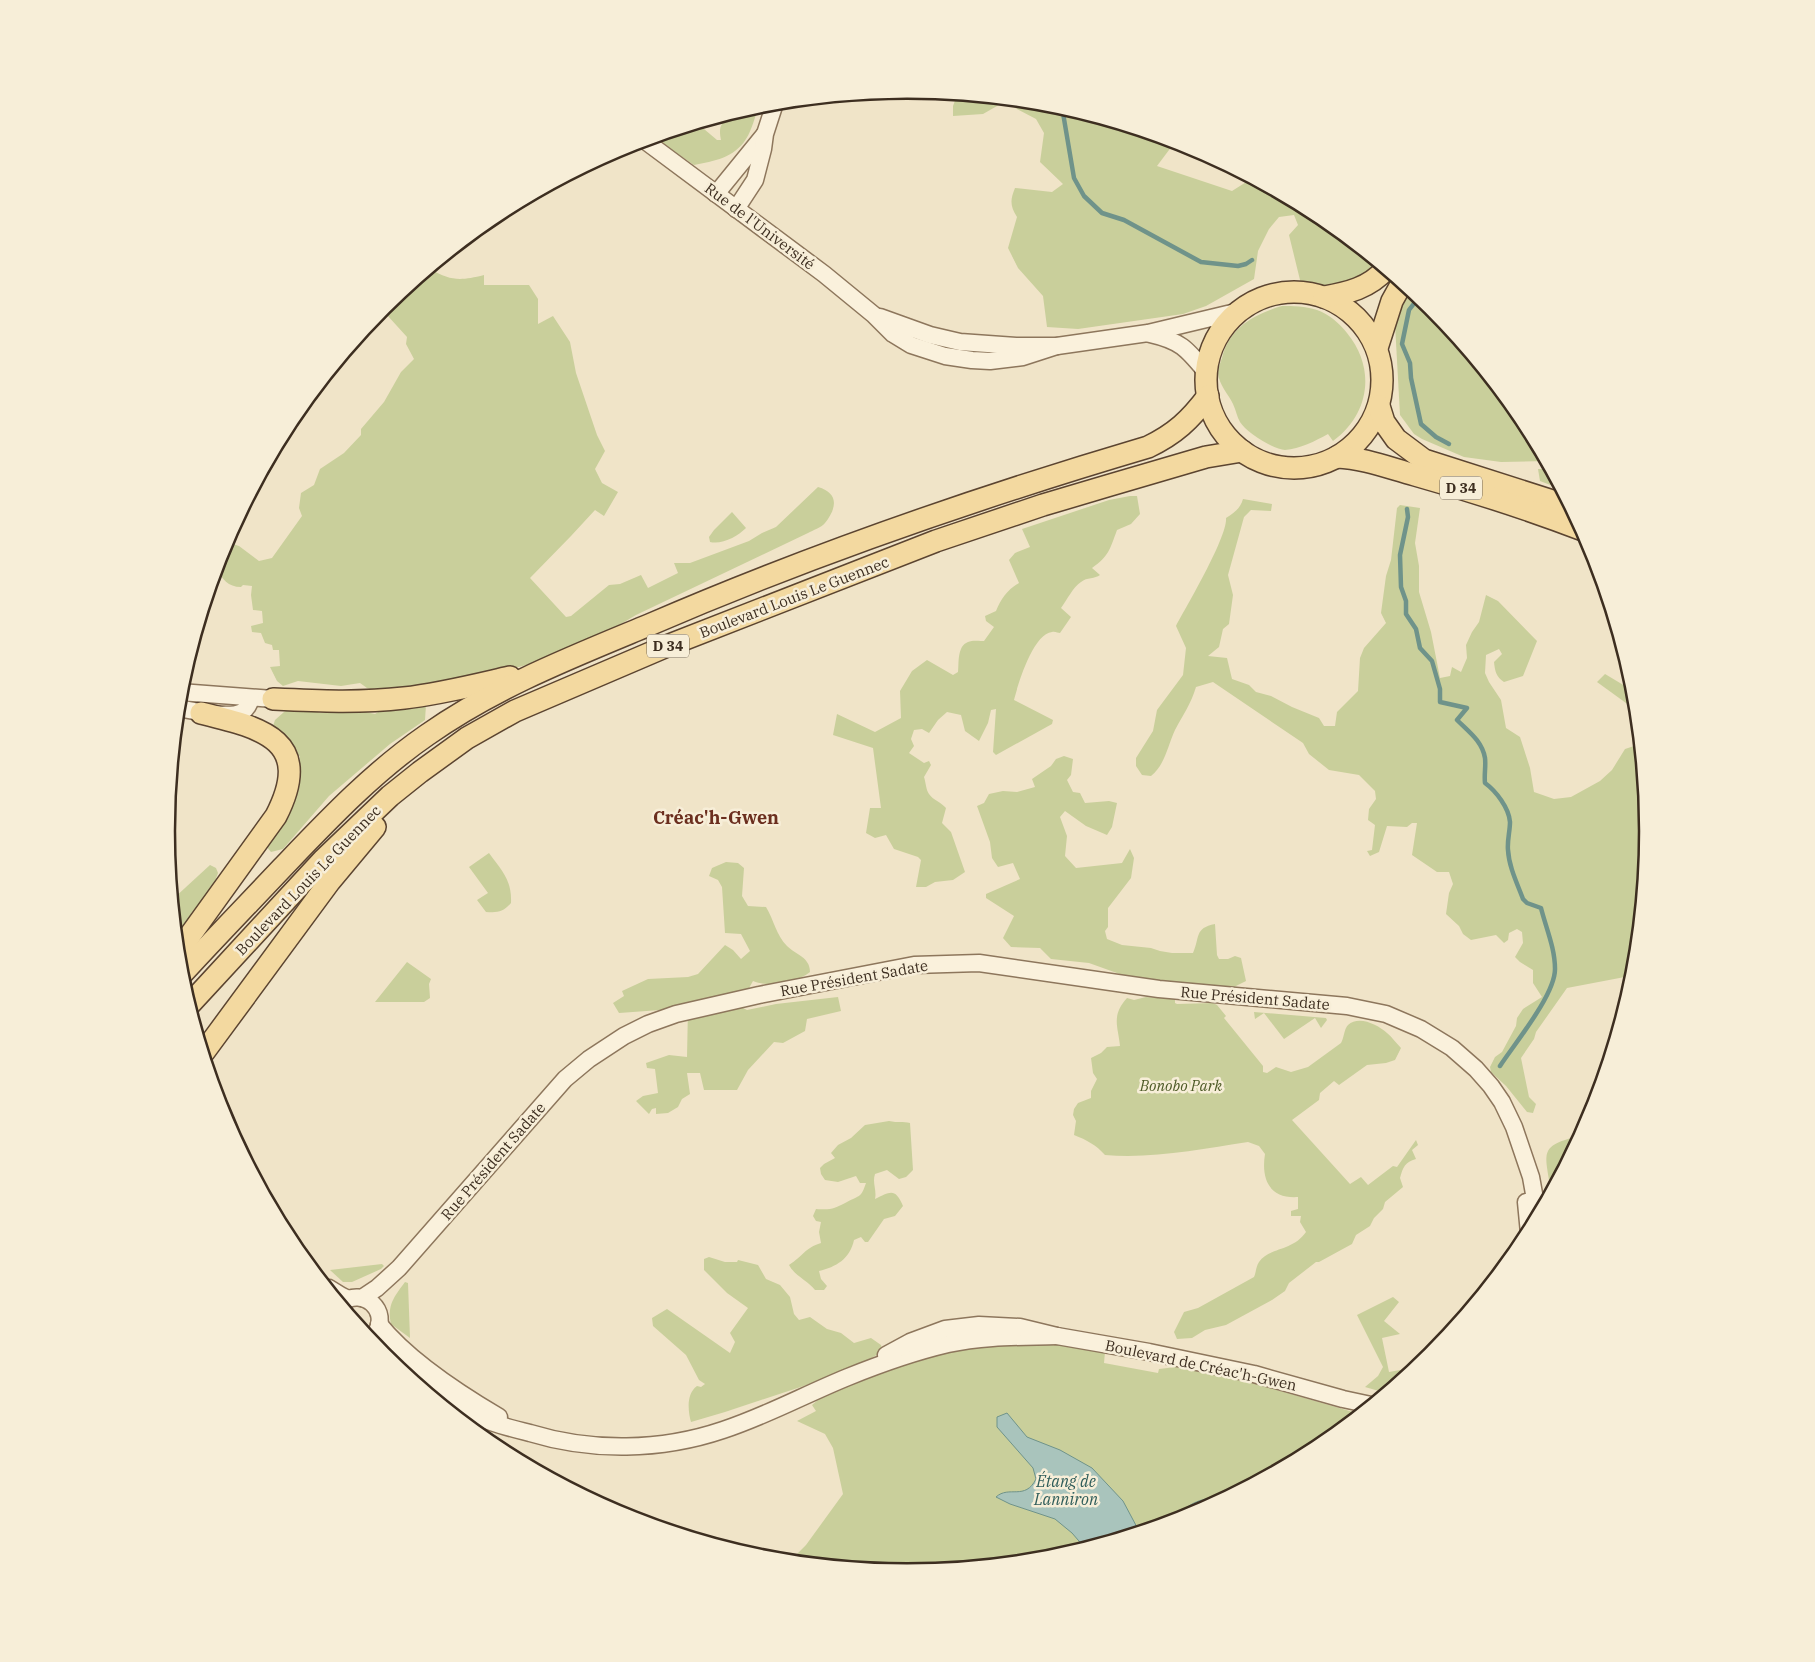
<svg xmlns="http://www.w3.org/2000/svg" width="1815" height="1662" viewBox="0 0 1815 1662" font-family="'IBM Plex Serif',serif">
  <rect width="100%" height="100%" fill="#f0e4c8"/>
  <g fill="#c9cf9b">
    <path d="M 957,95 L 1052,104 L 1175,142 L 1157,166 L 1232,191 L 1251,179 L 1319,215 L 1377,262 L 1365,275 L 1335,287 L 1318,289 L 1301,284 L 1289,235 L 1298,225 L 1294,215 L 1279,217 L 1269,229 L 1258,251 L 1254,279 L 1206,306 L 1183,314 L 1078,329 L 1047,327 L 1043,296 L 1018,268 L 1008,248 L 1017,217 C 1010,206 1010,200 1015,188 L 1052,192 L 1063,184 L 1040,162 L 1044,133 L 1036,119 L 1004,102 L 983,114 L 953,116 L 953,106 Z"/>
    <path d="M 759,106 C 755,116 752,130 746,139 C 734,158 714,161 694,165 L 653,137 L 696,125 L 704,129 L 717,140 L 721,140 C 720,135 719,128 722,124 C 728,112 748,109 759,106 Z"/>
    <path d="M 430,269 C 451,281 460,281 484,275 L 484,285 L 529,285 L 538,299 L 538,324 L 553,316 L 570,342 L 576,373 L 597,435 L 605,451 L 595,469 L 602,483 L 618,492 L 604,516 L 595,510 L 571,536 L 530,578 L 566,617 L 571,616 L 609,585 L 620,584 L 641,575 L 648,588 L 678,573 L 674,563 L 690,563 L 749,541 L 762,533 L 776,527 L 818,487 C 839,493 837,508 825,523 C 821,528 813,530 808,533 L 636,615 L 609,631 L 530,664 L 449,685 L 426,705 L 425,720 L 390,744 L 329,796 L 283,849 L 271,852 L 265,845 L 300,757 L 290,742 L 276,733 L 273,726 L 275,720 L 284,712 L 292,708 L 309,709 L 320,713 L 361,711 L 375,714 L 380,711 L 401,706 L 381,692 L 367,688 L 360,683 L 341,686 L 298,681 L 283,686 L 277,681 L 270,667 L 280,666 L 279,650 L 273,650 L 272,645 L 265,643 L 261,633 L 252,632 L 251,626 L 263,623 L 262,611 L 253,610 L 251,595 L 252,586 L 243,585 L 241,587 C 228,587 222,579 217,569 L 223,547 L 231,532 L 230,543 L 239,546 L 259,561 L 272,558 L 302,516 L 299,508 L 301,493 L 314,485 L 320,469 L 344,453 L 361,435 L 361,429 L 384,402 L 401,372 L 414,359 L 406,344 L 407,337 L 387,315 L 394,308 L 392,300 Z"/>
    <polygon points="1411,290 1432,307 1524,420 1546,461 1501,462 1464,457 1422,439 1414,434 1400,415 1395,324 1401,306"/>
    <path d="M 1282,306 C 1293,306 1305,306 1317,310 C 1329,314 1339,323 1347,333 C 1376,368 1370,414 1333,441 L 1328,434 C 1315,441 1300,449 1285,450 C 1274,450 1246,432 1240,422 C 1237,417 1236,410 1233,404 C 1229,395 1219,385 1218,373 C 1218,369 1220,363 1222,358 C 1229,328 1254,314 1282,306 Z"/>
    <polygon points="1538,469 1550,469 1561,489 1540,481"/>
    <path d="M 1130,496 L 1137,496 L 1140,514 L 1131,524 L 1117,530 C 1110,549 1109,556 1092,568 L 1100,575 C 1095,579 1087,577 1081,582 C 1073,587 1067,600 1061,608 L 1071,617 L 1060,633 C 1058,633 1055,631 1052,632 C 1033,634 1018,684 1014,700 L 1053,720 L 1052,724 L 996,755 L 993,752 L 996,709 L 991,710 L 988,723 L 979,741 L 965,731 L 961,715 L 947,712 L 938,720 L 929,733 L 922,729 L 914,730 L 911,739 L 914,746 L 909,753 L 924,763 L 929,761 L 931,765 L 924,777 C 926,783 926,790 929,794 C 933,800 941,802 946,808 L 942,823 L 951,832 L 965,872 L 953,880 L 935,882 L 926,887 L 916,887 L 921,860 L 918,857 L 894,849 L 886,835 L 875,838 L 866,833 L 870,808 L 881,808 L 873,748 L 833,735 L 837,714 L 875,732 L 901,718 L 900,691 L 912,671 L 927,660 L 953,675 L 958,672 C 959,663 957,646 968,642 C 972,640 980,641 984,641 L 994,627 L 986,621 L 985,616 L 996,611 C 1001,599 1007,590 1019,583 L 1009,560 L 1015,553 L 1030,547 L 1022,529 L 1109,500 Z"/>
    <path d="M 1243,499 L 1272,504 L 1271,511 L 1251,510 L 1244,517 L 1228,575 L 1233,595 L 1229,624 L 1223,629 L 1219,647 L 1208,656 L 1227,658 L 1232,679 L 1249,685 L 1256,692 L 1271,696 L 1292,707 L 1319,718 L 1324,726 L 1335,726 L 1337,712 L 1358,691 L 1360,658 L 1364,648 L 1386,623 L 1381,613 L 1386,576 L 1391,560 L 1397,508 L 1400,505 L 1420,508 L 1415,543 L 1419,566 L 1419,592 L 1431,632 L 1440,678 L 1450,676 L 1452,667 L 1461,672 L 1467,658 L 1466,645 L 1472,632 L 1479,622 L 1486,595 L 1498,601 L 1537,641 L 1523,676 L 1504,682 C 1496,677 1495,671 1494,662 L 1502,654 L 1499,649 L 1486,655 L 1485,673 L 1489,682 L 1501,700 L 1506,728 L 1520,737 L 1530,768 L 1534,792 L 1554,799 L 1571,797 L 1600,781 L 1612,770 L 1625,749 L 1634,746 L 1640,742 L 1648,831 L 1636,958 L 1630,970 L 1630,976 L 1567,988 L 1536,1032 L 1534,1039 L 1521,1058 L 1529,1097 L 1536,1104 L 1533,1113 L 1527,1112 L 1506,1086 L 1491,1072 L 1490,1067 L 1495,1057 L 1502,1052 L 1516,1026 L 1517,1018 L 1523,1009 L 1542,997 L 1533,983 L 1533,970 L 1520,962 L 1515,957 L 1523,943 L 1522,932 L 1517,929 L 1509,933 L 1508,940 L 1504,943 L 1496,935 L 1471,940 L 1463,934 L 1459,926 L 1446,914 L 1449,893 L 1453,884 L 1449,872 L 1437,872 L 1412,855 L 1417,823 L 1412,823 L 1407,827 L 1387,826 L 1379,852 L 1370,856 L 1367,851 L 1372,850 L 1375,825 L 1368,820 L 1369,809 L 1376,799 L 1375,791 L 1359,775 L 1329,770 L 1309,754 L 1303,743 L 1213,682 L 1196,687 C 1191,704 1183,715 1175,730 C 1168,745 1165,765 1151,776 L 1142,775 L 1136,766 L 1136,758 L 1153,731 L 1157,710 L 1183,675 L 1186,648 L 1176,626 C 1187,606 1228,536 1226,518 C 1235,512 1240,509 1243,499 Z"/>
    <path d="M 732,512 L 746,528 C 738,536 722,545 710,542 L 709,537 L 714,530 Z"/>
    <polygon points="1605,674 1635,692 1637,711 1597,682"/>
    <path d="M 1064,756 L 1073,759 L 1071,775 L 1067,780 L 1073,792 L 1080,793 L 1085,803 L 1109,801 L 1117,803 L 1112,827 L 1107,835 L 1086,826 L 1065,811 L 1060,817 L 1067,836 L 1065,856 L 1076,868 L 1122,863 L 1130,849 L 1134,858 L 1131,878 L 1108,908 L 1108,927 L 1105,931 L 1107,939 L 1122,945 L 1151,948 L 1160,951 L 1172,953 L 1193,953 C 1200,938 1194,928 1215,924 L 1217,955 L 1219,959 L 1228,959 L 1235,956 L 1241,958 L 1246,981 L 1234,987 L 1224,987 L 1128,977 L 1089,963 L 1051,959 L 1040,948 L 1011,947 L 1003,938 L 1014,916 L 986,898 L 986,894 L 1020,879 L 1013,863 L 998,867 L 992,858 L 990,842 L 977,806 L 984,803 L 989,794 L 1003,791 L 1017,792 L 1035,787 L 1032,779 L 1051,766 L 1056,759 Z"/>
    <path d="M 489,853 C 502,871 512,880 511,903 C 503,912 498,913 486,912 L 477,900 L 488,893 L 469,867 Z"/>
    <path d="M 726,862 L 738,863 L 744,868 L 742,896 L 748,906 L 766,907 C 774,920 776,935 787,946 C 796,955 810,957 810,972 C 796,983 770,988 753,981 L 739,1006 L 747,1010 L 776,1004 L 838,997 L 841,1011 L 807,1019 L 805,1031 L 783,1043 L 774,1042 L 748,1070 L 737,1090 L 704,1090 L 700,1073 L 687,1073 L 690,1094 L 682,1099 L 678,1107 L 668,1113 L 656,1114 L 656,1108 L 652,1109 L 649,1114 L 636,1101 L 643,1096 L 658,1093 L 655,1069 L 647,1068 L 646,1063 L 669,1055 L 687,1057 L 688,1008 L 619,1013 L 613,1003 L 624,996 L 622,991 L 648,979 L 688,977 L 698,974 L 725,945 L 733,950 L 741,959 L 750,951 L 741,934 L 725,933 L 722,887 L 718,880 L 709,876 L 712,868 Z"/>
    <polygon points="210,865 216,868 218,873 215,881 177,938 173,899"/>
    <polygon points="407,962 431,979 429,984 430,998 424,1002 375,1002"/>
    <path d="M 1146,997 L 1175,999 L 1175,1003 L 1177,1004 L 1213,1003 L 1217,1005 L 1226,1016 L 1224,1018 L 1263,1066 L 1263,1072 L 1267,1073 L 1276,1067 L 1291,1072 L 1308,1067 L 1341,1043 C 1344,1038 1344,1029 1348,1025 C 1359,1015 1378,1025 1387,1033 C 1392,1037 1396,1043 1401,1048 L 1395,1060 L 1386,1063 L 1367,1065 L 1339,1085 L 1334,1081 L 1320,1093 L 1319,1100 L 1292,1120 L 1350,1184 L 1361,1177 L 1368,1185 L 1393,1166 L 1397,1167 L 1416,1140 L 1418,1145 L 1412,1150 L 1416,1159 C 1405,1162 1403,1167 1400,1178 L 1403,1187 L 1385,1202 L 1383,1209 L 1374,1218 L 1370,1226 L 1356,1235 L 1352,1244 L 1319,1262 L 1316,1262 L 1289,1283 L 1285,1291 L 1272,1300 L 1226,1325 L 1205,1330 L 1192,1338 L 1177,1339 L 1174,1332 L 1184,1312 L 1198,1308 L 1254,1277 C 1256,1273 1256,1266 1259,1262 C 1269,1247 1292,1252 1306,1232 L 1300,1222 L 1301,1216 L 1291,1216 L 1291,1211 L 1298,1209 L 1298,1197 C 1269,1199 1261,1179 1265,1154 L 1259,1146 L 1248,1142 C 1201,1149 1153,1159 1105,1155 C 1096,1145 1087,1140 1074,1135 L 1076,1121 L 1073,1115 L 1074,1109 L 1078,1103 L 1091,1098 L 1091,1091 L 1097,1079 L 1093,1073 L 1091,1058 L 1101,1053 L 1107,1047 L 1120,1046 C 1118,1026 1111,1016 1127,998 L 1134,1000 Z"/>
    <polygon points="1254,1012 1326,1018 1327,1020 1321,1028 1315,1018 1284,1039 1264,1013 1255,1019"/>
    <path d="M 889,1121 C 898,1123 903,1121 910,1123 L 913,1170 L 906,1177 L 899,1179 L 887,1170 L 875,1174 C 872,1183 877,1190 875,1199 C 890,1192 895,1187 903,1206 L 895,1216 L 884,1219 L 868,1242 L 865,1242 L 861,1237 L 854,1240 C 850,1259 836,1267 819,1271 L 821,1279 L 827,1286 L 824,1290 L 815,1290 C 808,1281 794,1275 789,1265 C 803,1256 805,1248 821,1243 L 819,1232 L 821,1222 L 816,1221 L 813,1216 L 816,1209 C 832,1210 833,1209 847,1202 C 860,1195 861,1198 866,1183 L 860,1183 L 856,1176 L 838,1182 L 825,1180 L 821,1174 L 820,1168 L 824,1164 L 835,1158 L 831,1153 L 838,1145 L 851,1138 L 865,1125 Z"/>
    <path d="M 1581,1135 L 1551,1191 C 1545,1150 1538,1147 1581,1135 Z"/>
    <path d="M 709,1257 L 725,1262 L 737,1262 L 738,1260 L 758,1265 L 766,1279 L 780,1285 L 790,1297 L 794,1314 L 799,1320 L 810,1317 L 827,1329 L 841,1333 L 854,1343 L 871,1338 L 881,1345 L 882,1352 L 846,1372 L 725,1412 L 691,1422 C 688,1411 686,1394 697,1386 L 701,1387 L 705,1384 L 699,1380 L 686,1355 L 653,1326 L 652,1318 L 667,1309 L 730,1353 L 735,1342 L 730,1333 L 748,1308 L 727,1293 L 704,1270 L 704,1259 Z"/>
    <polygon points="382,1264 384,1266 381,1269 352,1282 343,1282 330,1270"/>
    <path d="M 405,1282 L 408,1283 L 410,1338 L 391,1324 C 387,1305 394,1297 405,1282 Z"/>
    <polygon points="1393,1297 1399,1302 1384,1321 1400,1334 1382,1338 1389,1372 1417,1367 1386,1393 1365,1387 1378,1376 1383,1367 1357,1315"/>
    <polygon points="1042,1342 1105,1352 1104,1363 1158,1373 1159,1369 1176,1367 1249,1382 1360,1414 1319,1447 1191,1516 1052,1558 907,1572 756,1556 797,1554 806,1545 843,1494 833,1448 825,1434 797,1421 816,1411 812,1405 819,1399 891,1368 952,1348"/>
  </g>
  <g fill="#a9c4bc" stroke="#6f938a">
    <path d="M 1007,1413 L 1027,1437 L 1060,1450 L 1092,1468 L 1123,1501 L 1139,1531 L 1085,1548 L 1072,1533 L 1055,1519 L 1010,1504 L 996,1497 C 1009,1485 1025,1501 1036,1479 L 1033,1468 L 997,1427 L 997,1417 Z"/>
    <path d="M 1225,1497 L 1191,1516 L 1174,1521 C 1189,1501 1202,1498 1225,1497 Z"/>
  </g>
  <g fill="none" stroke-linecap="round" stroke-linejoin="round">
    <g stroke="#6f938a" stroke-width="4.5">
      <polyline points="1062,107 1074,178 1084,196 1102,213 1124,220 1201,262 1238,266 1246,264 1252,260"/>
      <polyline points="1419,297 1409,310 1402,344 1410,363 1411,378 1421,424 1436,437 1449,444"/>
      <path d="M 1407,509 L 1408,517 L 1400,555 L 1401,587 L 1406,601 L 1406,614 L 1416,629 L 1420,648 L 1432,661 L 1440,689 L 1440,702 L 1467,708 L 1457,720 C 1469,732 1482,741 1485,758 C 1486,766 1484,775 1485,783 C 1496,791 1509,808 1510,822 C 1510,831 1507,841 1508,850 C 1509,867 1517,883 1523,899 L 1527,903 L 1541,908 C 1546,928 1555,948 1555,969 C 1555,995 1515,1043 1500,1066"/>
    </g>
    <defs>
      <g id="tertiary">
        <polyline points="644,140 824,274 874,315 893,334 911,345 945,356 972,360 990,361 1023,357 1057,346"/>
        <polyline points="716,194 764,135"/>
        <polyline points="736,209 755,180 763,149 765,134 775,103"/>
        <polyline points="880,317 930,335 960,342 1016,346 1057,346 1148,333 1240,311"/>
        <path d="M 1150,334 C 1181,341 1187,349 1206,372"/>
        <polyline points="180,692 273,699"/>
        <path d="M 179,708 C 193,711 229,719 242,712 C 247,709 249,704 251,699"/>
        <polyline points="1526,1202 1529,1233"/>
        <polyline points="329,1288 342,1296 348,1299"/>
        <polyline points="362,1298 377,1288 399,1268 565,1079 589,1059 624,1036 648,1024 676,1014 759,995 914,965 979,963 1159,989 1347,1006 1386,1014 1421,1029 1452,1048 1476,1069 1491,1086 1502,1102 1514,1127 1531,1177 1538,1216"/>
        <path d="M 341,1303 C 363,1286 391,1311 375,1334"/>
        <path d="M 379,1324 C 407,1359 460,1394 499,1417"/>
        <path d="M 375,1344 C 409,1365 436,1396 472,1414 C 490,1423 510,1428 530,1433 C 592,1452 661,1451 723,1430 C 766,1416 806,1394 848,1377 C 880,1364 914,1352 948,1344 C 984,1336 1020,1337 1057,1336"/>
        <polyline points="886,1355 910,1342 945,1329 979,1325 1020,1327 1057,1336 1149,1352 1254,1374 1343,1399 1371,1405"/>
      </g>
      <g id="primary">
        <circle cx="1294" cy="380" r="88"/>
        <path d="M 1324,297 C 1348,293 1369,288 1386,269"/>
        <polyline points="1377,348 1392,301 1402,283"/>
        <polyline points="1379,406 1384,422 1396,439 1424,460 1571,507"/>
        <path d="M 1337,457 C 1364,458 1389,468 1415,475 C 1472,491 1528,509 1583,530"/>
        <path d="M 273,699 C 317,701 360,703 404,698 C 440,694 475,685 510,677"/>
        <path d="M 178,952 L 276,816 C 315,740 262,728 201,713"/>
        <path d="M 181,975 C 214,939 248,904 282,868 C 327,821 372,773 427,735 C 495,687 572,657 649,625 C 811,555 979,497 1148,447 C 1175,434 1190,420 1208,396"/>
        <polyline points="190,1004 323,860 390,796 420,772 467,738 515,711 667,646 936,541 1043,505 1107,486 1206,457 1242,451"/>
        <polyline points="204,1052 330,881 375,827"/>
      </g>
    </defs>
    <use href="#tertiary" stroke="#8d765c" stroke-width="19"/>
    <use href="#primary" stroke="#5b4430" stroke-width="24"/>
    <use href="#tertiary" stroke="#faf1dc" stroke-width="16"/>
    <use href="#primary" stroke="#f3d9a0" stroke-width="21"/>
  </g>
  <g text-anchor="middle" dominant-baseline="central" stroke-width="5" stroke-linejoin="round" paint-order="stroke">
    <g fill="#f7eed8" stroke="#756857" stroke-width="1">
      <rect x="1440" y="476.5" width="42" height="23" rx="4"/>
      <rect x="647" y="634.5" width="42" height="23" rx="4"/>
    </g>
    <g font-size="14" font-weight="bold" fill="#3d2e20">
      <text x="1461" y="488">D 34</text>
      <text x="668" y="646">D 34</text>
    </g>
    <g font-size="15" fill="#3d2e20" stroke="#f7eed8">
      <text transform="translate(760 226) rotate(37)">Rue de l'Université</text>
      <text transform="translate(794 597) rotate(-21)">Boulevard Louis Le Guennec</text>
      <text transform="translate(308 880) rotate(-46)">Boulevard Louis Le Guennec</text>
      <text transform="translate(854 978) rotate(-10)">Rue Président Sadate</text>
      <text transform="translate(1255 998) rotate(5)">Rue Président Sadate</text>
      <text transform="translate(493 1161) rotate(-49)">Rue Président Sadate</text>
      <text transform="translate(1201 1365) rotate(12)">Boulevard de Créac'h-Gwen</text>
    </g>
    <g font-size="15" font-style="italic" fill="#4d5a26" stroke="#f7eed8">
      <text x="1181" y="1085">Bonobo Park</text>
    </g>
    <g font-size="16" font-style="italic" fill="#2f5d5a" stroke="#f7eed8">
      <text x="1066" y="1481">Étang de<tspan x="1066" dy="18">Lanniron</tspan></text>
    </g>
    <g font-size="18" font-weight="bold" fill="#6b2e1e" stroke="#f7eed8">
      <text x="716" y="817">Créac'h-Gwen</text>
    </g>
  </g>
  <path d="M0 0H1815V1662H0ZM175 831a732 732 0 1 1 1464 0a732 732 0 1 1-1464 0Z" fill="#f7eed8" fill-rule="evenodd"/>
  <path fill="none" stroke="#3d2e20" stroke-width="2.5" d="M175 831a732 732 0 1 1 1464 0a732 732 0 1 1-1464 0Z"/>
</svg>
